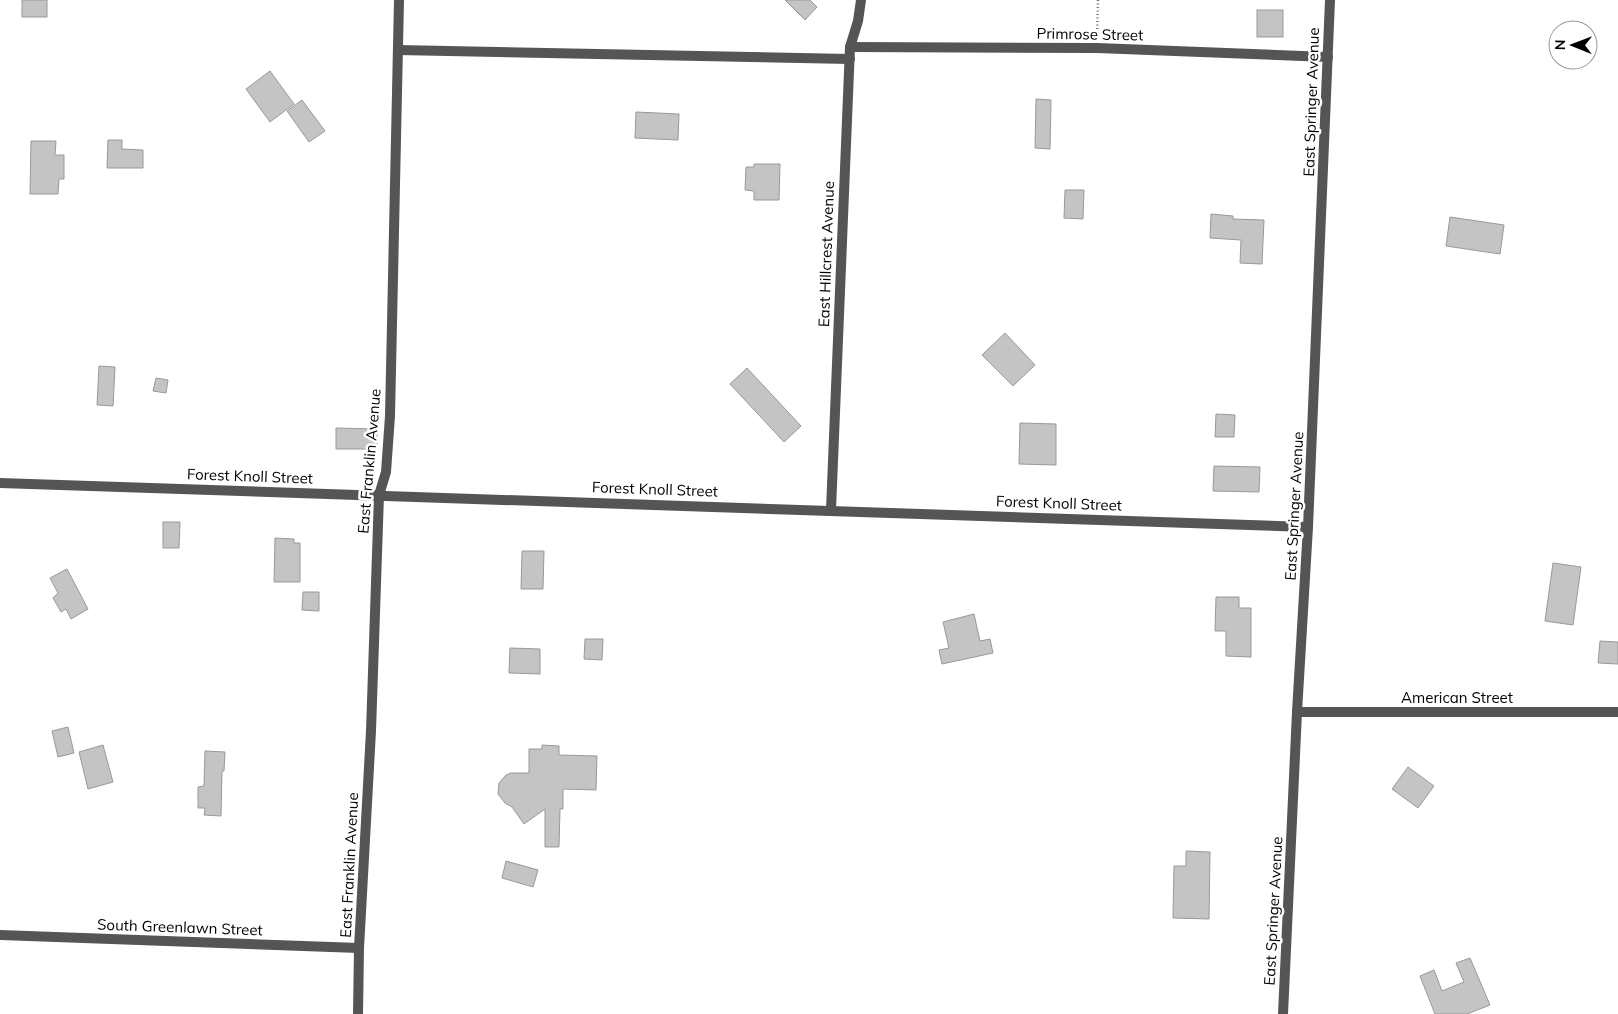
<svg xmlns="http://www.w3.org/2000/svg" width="1618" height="1014" viewBox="0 0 1618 1014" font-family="Mulish,sans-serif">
  <rect width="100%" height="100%" fill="#fff"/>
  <g fill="#c4c4c4" stroke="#999">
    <rect x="22" y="0" width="25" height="17"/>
    <polygon points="785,0 810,0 817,7 805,20"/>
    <rect x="1257" y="10" width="26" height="27"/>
    <polygon points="270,71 294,104 270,122 246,89"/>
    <polygon points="1036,99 1051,100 1050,149 1035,148"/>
    <polygon points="302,100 325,131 309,142 287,111"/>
    <polygon points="636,112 679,114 678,140 635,138"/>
    <polygon points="108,140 122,140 122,149 143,150 143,168 107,168"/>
    <polygon points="31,141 56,141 55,155 64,155 64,179 59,179 58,194 30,194"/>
    <polygon points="754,164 780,164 779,200 754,200 754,191 745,190 746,167 754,167"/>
    <polygon points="1065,190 1084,190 1083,219 1064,218"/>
    <polygon points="1211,214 1233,216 1233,219 1264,220 1262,264 1240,263 1241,240 1210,238"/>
    <polygon points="1450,217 1504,225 1500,254 1446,246"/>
    <polygon points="1005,333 1035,365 1013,386 982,355"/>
    <polygon points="99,366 115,367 113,406 97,405"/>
    <polygon points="747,368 801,426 784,442 730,384"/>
    <polygon points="156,378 168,380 166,393 153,391"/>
    <polygon points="1216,414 1235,415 1234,437 1215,437"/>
    <polygon points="1020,423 1056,424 1056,465 1019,464"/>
    <polygon points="336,428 377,429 377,449 336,449"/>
    <polygon points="1214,466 1260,467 1259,492 1213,491"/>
    <polygon points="163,522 180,522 179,548 163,548"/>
    <polygon points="275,538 294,539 294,543 300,543 300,582 274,582"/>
    <polygon points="522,551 544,551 543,589 521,589"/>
    <polygon points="1553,563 1581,567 1573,625 1545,621"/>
    <polygon points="67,569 88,609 71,619 66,609 61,612 53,598 58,593 50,578"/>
    <polygon points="303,592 319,592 319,611 302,610"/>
    <polygon points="1216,597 1239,597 1239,608 1251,608 1251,657 1226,656 1226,631 1215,631"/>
    <polygon points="974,614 980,641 990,639 993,653 942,664 939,650 949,648 943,622"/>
    <polygon points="585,639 603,639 602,660 584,659"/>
    <polygon points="1600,641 1618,642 1618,664 1598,663"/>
    <polygon points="510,648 540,649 540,674 509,673"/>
    <polygon points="68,727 74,753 58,757 52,731"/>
    <polygon points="103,745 113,782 88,789 79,752"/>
    <polygon points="542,745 559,746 559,755 597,756 596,790 563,789 563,809 560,809 559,847 545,847 545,809 524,824 512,807 505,803 498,794 499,783 506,775 511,773 529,773 529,749 542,749"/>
    <polygon points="205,751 225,752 224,771 222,771 221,816 204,815 205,808 198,808 198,787 204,786"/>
    <polygon points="1408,767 1434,786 1418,808 1392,789"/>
    <polygon points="1186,851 1210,852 1209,919 1173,918 1174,866 1186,866"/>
    <polygon points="506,861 538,870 533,887 502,878"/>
    <polygon points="1470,958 1490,1005 1467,1014 1435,1014 1420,976 1434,970 1442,991 1464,982 1456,963"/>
  </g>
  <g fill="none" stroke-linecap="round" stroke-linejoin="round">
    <polyline stroke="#777" stroke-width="2.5" stroke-dasharray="1 2.5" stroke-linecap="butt" points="1097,36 1098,0"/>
    <g stroke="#555" stroke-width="10">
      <polyline points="850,47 1097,48 1328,57"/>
      <polyline points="398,50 850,59"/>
      <polyline points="0,483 1308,527"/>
      <polyline points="831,510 850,47 858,21 861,0"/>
      <polyline points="1297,712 1618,712"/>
      <polyline points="0,935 359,948"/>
      <polyline points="358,1014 359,948 371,731 379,495 386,472 390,416 399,0"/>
      <polyline points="1283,1014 1297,712 1308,527 1330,0"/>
    </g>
  </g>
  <g text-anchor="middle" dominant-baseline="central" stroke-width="5" stroke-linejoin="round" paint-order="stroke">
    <g font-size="15" fill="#000" stroke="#fff">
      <text transform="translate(1090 34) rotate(1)">Primrose Street</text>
      <text transform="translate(1311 102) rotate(-88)">East Springer Avenue</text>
      <text transform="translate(826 254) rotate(-88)">East Hillcrest Avenue</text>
      <text transform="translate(369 461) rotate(-85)">East Franklin Avenue</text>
      <text transform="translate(250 476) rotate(2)">Forest Knoll Street</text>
      <text transform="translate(655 489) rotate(2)">Forest Knoll Street</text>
      <text transform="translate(1059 503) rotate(2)">Forest Knoll Street</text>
      <text transform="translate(1294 506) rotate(-87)">East Springer Avenue</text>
      <text x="1457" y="697">American Street</text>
      <text transform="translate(349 865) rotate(-87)">East Franklin Avenue</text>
      <text transform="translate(1273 911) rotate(-87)">East Springer Avenue</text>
      <text transform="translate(180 927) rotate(2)">South Greenlawn Street</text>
    </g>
  </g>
  <g transform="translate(1573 45) rotate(271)"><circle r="24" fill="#ffffff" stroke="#999999"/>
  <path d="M0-4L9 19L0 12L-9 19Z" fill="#000000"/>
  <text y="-8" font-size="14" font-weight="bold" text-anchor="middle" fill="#000000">N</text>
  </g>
</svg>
